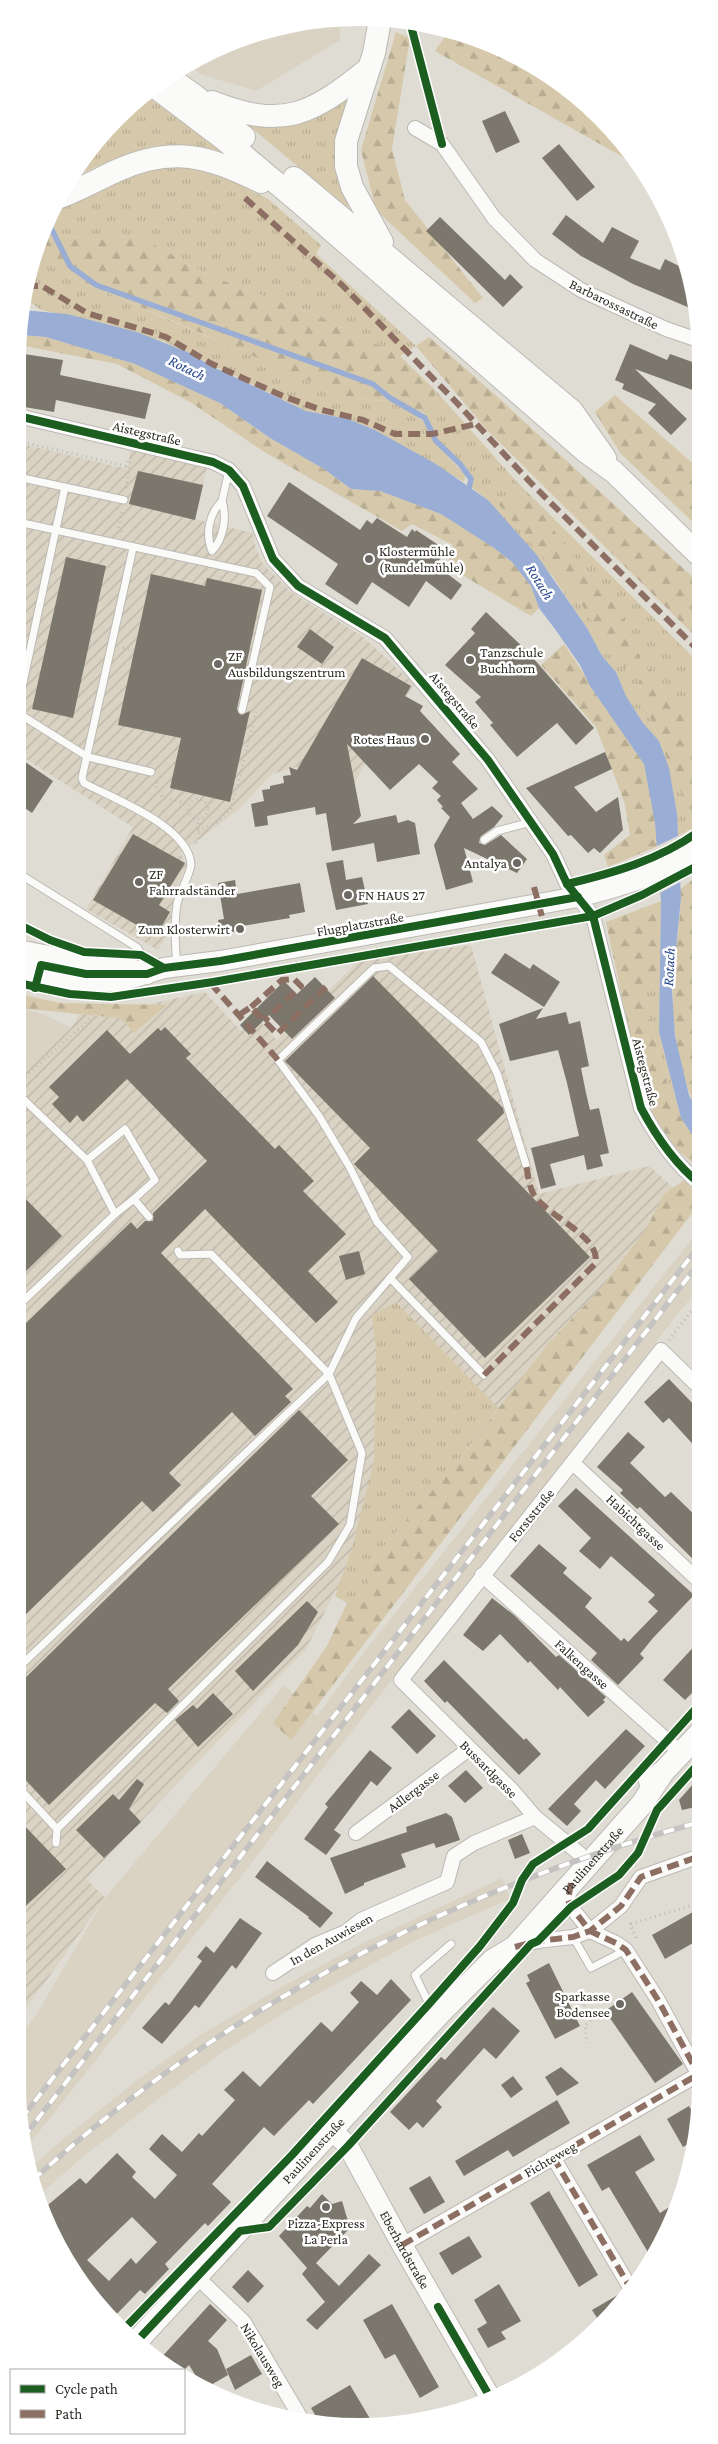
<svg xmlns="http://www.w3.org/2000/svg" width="718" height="2444" viewBox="0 0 718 2444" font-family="'Crimson Pro',serif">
  <defs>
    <pattern id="industrial-furrows" width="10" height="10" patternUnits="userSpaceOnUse" patternTransform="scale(1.25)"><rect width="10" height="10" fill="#dad3c4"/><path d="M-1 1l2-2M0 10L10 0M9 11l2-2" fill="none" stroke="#bbb5a8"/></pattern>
    <pattern id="grass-tufts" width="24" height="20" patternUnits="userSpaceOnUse" patternTransform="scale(1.25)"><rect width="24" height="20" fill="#d6c9ab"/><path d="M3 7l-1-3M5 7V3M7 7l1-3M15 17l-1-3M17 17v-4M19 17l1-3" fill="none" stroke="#b8ad93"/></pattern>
    <pattern id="forest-firs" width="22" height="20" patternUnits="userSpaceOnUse" patternTransform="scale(1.25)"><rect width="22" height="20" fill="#d6c9ab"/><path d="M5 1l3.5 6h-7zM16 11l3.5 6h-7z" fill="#b8ad93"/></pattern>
  </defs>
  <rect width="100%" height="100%" fill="#dfdcd4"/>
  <g fill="#dad3c4">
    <polygon points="339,19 340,40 256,91 203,75 188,65 228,44 292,24"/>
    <polygon points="18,1006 47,1016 71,1028 18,1072"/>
    <polygon points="699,1230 699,1287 310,1785 264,1847 24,2151 18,2085 18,2039 36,2015 105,1898 284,1685 317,1716 365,1651"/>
    <polygon points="502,1878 510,1899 414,1941 287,2011 221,2053 153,2103 81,2158 38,2197 29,2169 69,2134 139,2079 199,2036 278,1989 357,1946"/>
  </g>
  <g fill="url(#industrial-furrows)">
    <polygon points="18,443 127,469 131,449 207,467 195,519 253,533 256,549 263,564 292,593 362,636 414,684 352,787 296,767 272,774 236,812 180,853 187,865 175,889 169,932 158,950 86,909 133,827 18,754"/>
    <polygon points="471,945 539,1194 649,1166 684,1197 358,1587 336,1590 306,1649 86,1879 105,1898 43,1985 18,2017 18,1072 71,1028 83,1008 92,1017 205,992 241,1031 257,1018 277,1040 359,961"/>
  </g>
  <g fill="url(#grass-tufts)" fill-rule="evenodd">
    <polygon points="355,86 351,205 346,207 247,124 258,124"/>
    <path d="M 145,95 L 223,152 C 204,148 185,144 165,145 C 140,145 94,168 70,179 L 75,170 L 117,118 Z"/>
    <polygon points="161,168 188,168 226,178 268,199 321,245 316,254 416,346 400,356 324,319 208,275 139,236 97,240 65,235 41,237 55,208 125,178"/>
    <polygon points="38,248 69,276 201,334 278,365 352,399 388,401 400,404 424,422 433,440 465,475 464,482 375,430 348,419 306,411 165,342 103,323 41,310 24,298"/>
    <path d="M 436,391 L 516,481 L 698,662 L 698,764 L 693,770 L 649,668 L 637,685 L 691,817 L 691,829 L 678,836 L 677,814 L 659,742 L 643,723 L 626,696 L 616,672 L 602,656 L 587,628 L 553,577 L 488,500 L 471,487 L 473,481 L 468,469 L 438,440 L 434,430 L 423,413 L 431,414 ZM 543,554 L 574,558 L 618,608 L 623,667 L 576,596 Z"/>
    <polygon points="660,973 659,1032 681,1118 672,1104 644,997"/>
    <polygon points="396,1302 498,1408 452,1469 420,1504 373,1559 361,1603 347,1603 335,1596 353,1545 374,1461 376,1351 372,1315"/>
  </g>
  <g fill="url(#forest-firs)">
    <polygon points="396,32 410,38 392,149 405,200 483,298 475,303 376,210 361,150"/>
    <polygon points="448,32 529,63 616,134 637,165 435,51"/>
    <polygon points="65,235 97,240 139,236 208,275 324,319 400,356 436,391 431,415 388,401 352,399 69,276 38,248 41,237"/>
    <polygon points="20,335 46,337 135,364 166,377 220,403 270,438 324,469 351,489 380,491 441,514 494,548 512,562 531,586 539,608 531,616 447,566 453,545 412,524 402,531 266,453 190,402 117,364 19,345"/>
    <polygon points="429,337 492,392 698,582 698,639 487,430 416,346"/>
    <polygon points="615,395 698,468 698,527 621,454 595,412"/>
    <polygon points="515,497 533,501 574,558 618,608 640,657 623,668 576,596 494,499"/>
    <polygon points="564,644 644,764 651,794 658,846 608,867 604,855 630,835 625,804 596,727 541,665"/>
    <polygon points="649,668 685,712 693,769 698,764 698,824 691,829 691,817 637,685"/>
    <path d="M 699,875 L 699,1113 C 677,1075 669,1013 674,969 C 676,942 682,915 680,889 Z"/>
    <polygon points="661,901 660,973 644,997 672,1104 699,1145 699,1169 660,1134 642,1093 606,922"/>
    <polygon points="18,994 61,1003 167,1005 134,1033 120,1018 18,1008"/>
    <polygon points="684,1180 699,1195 696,1208 291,1740 273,1723 327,1646 347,1603 361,1602 373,1559 420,1504 452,1469 547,1345 602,1287 646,1229 664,1194"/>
  </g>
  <polygon fill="#9aaed5" points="22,310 67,314 137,332 190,353 211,366 306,411 348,419 375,430 436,464 488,500 536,554 587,628 602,656 616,672 626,696 643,723 659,741 669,768 677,814 681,898 672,990 675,1036 689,1095 699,1113 699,1145 681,1118 659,1032 661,901 655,823 644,764 590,686 580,665 555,629 539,608 531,586 512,562 494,548 441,514 380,491 351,489 324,469 270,438 220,403 135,364 46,337 20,335"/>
  <polygon fill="#dfdcd4" points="680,835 682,881 658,894 655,847"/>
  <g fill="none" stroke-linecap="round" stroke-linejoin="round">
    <polyline stroke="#9aaed5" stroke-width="5.5" points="50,226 70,266 96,285 373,384 390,398 425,418 436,441 460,464 471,479 468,493"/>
  </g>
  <g fill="#7b776d" fill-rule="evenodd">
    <polygon points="505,111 520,142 496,153 482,121"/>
    <polygon points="559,144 595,187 577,201 542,158"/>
    <polygon points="566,215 603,243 612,227 639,241 630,258 660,270 665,259 683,268 697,311 633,284 581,256 552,234"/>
    <polygon points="440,217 505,280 510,274 523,287 503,307 426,231"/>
    <polygon points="630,344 667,360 670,354 698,364 698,392 635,369 687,419 671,435 648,413 656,404 622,389 624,384 615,380"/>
    <polygon points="18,353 63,360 60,375 151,394 145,419 56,400 54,412 18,406"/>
    <polygon points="138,471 203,485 195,520 129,504"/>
    <polygon points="289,482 360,530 367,520 372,524 377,518 407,537 412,529 415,532 416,530 446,550 436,565 462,585 451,600 426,581 409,607 372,582 357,605 325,584 338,564 267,516"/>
    <polygon points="66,557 106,566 73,718 32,709"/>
    <polygon points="151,574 205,586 207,578 262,590 237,709 241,715 250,711 230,802 170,788 181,738 118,725"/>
    <polygon points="486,612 527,651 594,728 576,745 557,723 517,757 490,725 493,723 475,702 481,697 445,665 475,633 471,629"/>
    <polygon points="310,629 334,647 322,664 297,647"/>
    <polygon points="362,658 411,686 405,696 423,706 420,711 460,754 452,762 478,789 461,803 473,819 492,806 503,816 494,827 481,836 479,843 485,845 501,835 527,859 517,873 464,848 473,882 446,890 434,845 450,817 441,808 443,807 437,800 441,796 432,788 438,782 419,764 390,790 347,744 361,816 353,824 396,815 398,823 408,820 415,823 420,854 377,862 374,843 332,851 326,813 316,815 315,807 267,816 268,825 255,827 251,804 264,801 262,790 270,789 270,786 284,783 283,776 291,775 289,767 297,770"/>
    <polygon points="605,752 612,769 574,787 596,812 618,797 623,830 600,853 594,848 588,853 571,835 568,836 526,788"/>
    <polygon points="18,757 53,781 32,813 18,803"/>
    <polygon points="133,834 185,863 159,905 170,912 156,936 93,900"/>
    <polygon points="343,860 346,880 362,877 368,904 336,910 326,863"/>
    <polygon points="235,880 237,894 300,883 305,912 289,915 290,918 242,926 243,930 221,934 218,920 224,919 218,883"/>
    <polygon points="505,953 530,969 533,964 560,982 544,1007 491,973"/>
    <polygon points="373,976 503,1108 504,1113 477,1140 590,1257 485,1358 409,1279 438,1251 354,1164 370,1148 285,1061"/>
    <polygon points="315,977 335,998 292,1039 269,1015 249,1035 240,1025 284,981 297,994"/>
    <polygon points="543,1008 536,1019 566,1012 569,1024 580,1021 589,1066 581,1068 586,1093 590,1110 599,1108 609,1153 600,1155 603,1166 587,1170 584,1155 550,1164 556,1185 541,1189 531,1148 579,1136 567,1083 558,1050 510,1061 499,1024"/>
    <polygon points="165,1027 191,1054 186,1058 275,1149 279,1145 314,1181 303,1191 346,1234 308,1271 338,1302 316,1323 205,1209 161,1253 293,1389 285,1396 291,1402 255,1436 232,1412 169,1473 181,1485 153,1512 142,1501 18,1622 18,1316 25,1324 131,1222 137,1229 145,1221 153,1221 153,1213 207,1161 127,1079 83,1122 77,1115 70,1123 52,1104 59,1097 49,1087 107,1030 130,1054 158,1028 161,1031"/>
    <polygon points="18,1191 62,1236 18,1279"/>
    <polygon points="359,1251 365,1274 346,1280 339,1256"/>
    <polygon points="669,1379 699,1410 699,1451 669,1418 663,1423 644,1402"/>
    <polygon points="299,1410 348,1460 311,1496 339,1524 168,1689 179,1701 167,1713 155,1703 49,1805 18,1772 18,1685"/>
    <polygon points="628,1432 645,1447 630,1463 665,1497 671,1492 700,1520 700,1566 640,1507 637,1509 620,1493 623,1490 597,1467"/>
    <polygon points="576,1488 694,1595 653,1638 640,1654 644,1658 618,1685 591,1660 597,1653 510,1576 539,1544 567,1568 563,1573 592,1598 585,1607 621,1641 624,1638 628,1642 658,1611 648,1602 655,1595 611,1556 600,1569 579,1551 591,1538 558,1506"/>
    <polygon points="492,1598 514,1615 556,1657 559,1655 606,1697 603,1700 605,1702 588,1717 560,1687 558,1690 530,1661 528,1663 500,1634 483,1651 463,1635"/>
    <polygon points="307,1601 318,1612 298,1645 253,1691 235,1671"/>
    <polygon points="700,1640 700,1685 685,1700 663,1680"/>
    <polygon points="444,1660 524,1740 526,1738 541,1754 519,1775 447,1701 445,1703 424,1681"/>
    <polygon points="213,1693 233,1714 198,1747 175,1720 193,1705 197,1709"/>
    <polygon points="409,1709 436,1736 417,1754 391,1727"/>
    <polygon points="626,1729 645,1746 605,1789 596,1780 574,1804 581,1811 567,1826 548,1809"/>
    <polygon points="370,1750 392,1768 377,1786 371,1781 334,1830 341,1835 326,1855 304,1839 328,1807 325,1804"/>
    <polygon points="466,1770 483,1788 465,1803 448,1786"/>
    <polygon points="137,1779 144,1784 129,1809 141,1822 104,1858 76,1830 113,1794 119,1800"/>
    <polygon points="694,1783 700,1806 682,1810 679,1800"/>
    <polygon points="446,1813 452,1817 460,1840 436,1848 434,1843 401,1854 406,1867 364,1883 364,1885 345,1894 330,1858 407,1832 406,1827"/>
    <polygon points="18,1819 66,1869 18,1913"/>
    <polygon points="522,1834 530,1853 515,1859 508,1840"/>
    <polygon points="267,1861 333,1913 320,1928 308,1918 309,1917 255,1877"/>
    <polygon points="700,1908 700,1939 665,1959 652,1935"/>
    <polygon points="240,1918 262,1933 236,1969 232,1965 199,2008 195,2005 162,2044 142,2028 165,2002 169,2005 202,1961 197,1957 206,1946 214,1953"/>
    <polygon points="549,1963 580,2026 555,2039 526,1983 530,1981 527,1975"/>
    <path d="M 391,1979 L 411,2000 L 313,2104 L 309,2100 L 274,2136 L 264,2127 L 212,2184 L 231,2202 L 208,2226 L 205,2223 L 165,2264 L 169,2269 L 145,2294 L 140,2290 L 112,2319 L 102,2310 L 42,2210 L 80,2178 L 86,2184 L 117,2153 L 136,2172 L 132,2177 L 155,2199 L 177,2175 L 149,2149 L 162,2134 L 182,2152 L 199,2133 L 202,2136 L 235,2100 L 224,2090 L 243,2071 L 260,2087 L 321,2022 L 332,2032 L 359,2002 L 350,1993 L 361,1981 L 377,1995 ZM 132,2217 L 157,2242 L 136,2264 L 131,2258 L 109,2281 L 87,2260 Z"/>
    <polygon points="632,1992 683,2064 655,2083 605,2011"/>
    <polygon points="493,2007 520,2031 496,2059 484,2048 436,2101 442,2107 423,2128 417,2122 409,2130 390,2112 441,2057 445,2060 454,2050"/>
    <polygon points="561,2067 579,2083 557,2096 545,2077"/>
    <polygon points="513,2076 523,2089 511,2098 501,2085"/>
    <polygon points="557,2100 570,2123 513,2157 508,2150 464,2176 455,2161"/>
    <polygon points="689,2106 697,2120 695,2140 683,2147 667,2119"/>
    <polygon points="640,2135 655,2160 635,2172 660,2213 674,2204 652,2259 609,2187 602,2191 587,2165"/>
    <polygon points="430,2176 445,2202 424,2214 409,2188"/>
    <polygon points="549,2191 598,2275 579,2287 530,2203"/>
    <polygon points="322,2194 332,2204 342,2201 350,2228 316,2263 339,2286 369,2254 381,2265 317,2330 306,2320 325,2302 302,2274 307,2268 279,2236 307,2206 310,2208"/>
    <polygon points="469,2236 482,2257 452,2275 439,2253"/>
    <polygon points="248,2270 264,2286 248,2303 232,2287"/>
    <polygon points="499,2284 521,2321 501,2332 506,2339 488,2348 477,2329 487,2323 474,2300"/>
    <polygon points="623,2292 626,2296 616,2310 601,2324 592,2310"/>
    <polygon points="210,2304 227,2320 208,2341 217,2349 228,2375 204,2389 189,2365 184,2370 174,2370 158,2361"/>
    <polygon points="392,2304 439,2387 420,2398 395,2354 385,2359 363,2320"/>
    <polygon points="251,2355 262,2374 235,2390 226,2369"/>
    <polygon points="350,2385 372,2422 336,2426 320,2423 311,2408"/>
  </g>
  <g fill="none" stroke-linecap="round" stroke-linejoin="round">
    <defs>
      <g id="lane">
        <polyline points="18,477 124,500"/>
        <path d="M 222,501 C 227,517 224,538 212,551 C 205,534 209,514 222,501 Z"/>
        <polyline points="222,501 229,470"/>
        <polyline points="18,522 256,573 270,587 242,710"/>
        <path d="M 133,548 L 82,778 L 84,783 C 114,799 188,826 191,864 C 191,873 179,893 177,904 C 174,924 175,945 177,966"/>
        <polyline points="18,706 65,487"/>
        <polyline points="18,713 88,757 151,772"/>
        <polyline points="484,840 497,831 531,822"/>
        <polyline points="18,873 138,948 147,971"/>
        <polyline points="18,1094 87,1160 115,1214"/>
        <polyline points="87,1160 125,1129 155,1180 134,1199"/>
        <polyline points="390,1278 484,1375"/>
        <polyline points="18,1306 115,1214 134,1199 149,1217"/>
        <polyline points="18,1668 329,1374 356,1318 408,1257 377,1222 349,1166 319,1116 278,1060 374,968 389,966 481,1042 497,1073 526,1165"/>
        <polyline points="18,1787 57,1829"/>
        <polyline points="56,1843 57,1829 328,1562 350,1525 362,1453 329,1374 211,1254 180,1255 178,1251"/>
        <polyline points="573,1937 591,1968 626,1950"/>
        <polyline points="437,2010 429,2004 415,1975 451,1944"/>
      </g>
      <g id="street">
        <polyline points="415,128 442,144 494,218 535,260 581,290 666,329 698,340"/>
        <path d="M 18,416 L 213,462 L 229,470 L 243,486 L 273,559 L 298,586 L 385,638 L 488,760 L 553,854 L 567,884 L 593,916 L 641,1108 C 656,1136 674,1163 699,1183"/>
        <polyline points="573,1463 700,1582"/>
        <polyline points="482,1575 681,1753"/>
        <polyline points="356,1833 469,1749"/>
        <polyline points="580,1854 535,1817 512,1790 401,1680 661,1350 699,1387"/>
        <polyline points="570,1885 568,1900 571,1907 590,1931 616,1943 626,1950 658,2000 700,2077"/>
        <polyline points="518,1946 538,1941 573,1937 590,1931 621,1906 641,1877 700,1856"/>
        <polyline points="273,1973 315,1945 346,1932 361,1920 447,1882 454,1856 474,1843 535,1817"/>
        <polyline points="553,2157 631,2289"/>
        <polyline points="402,2245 699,2074"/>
        <polyline points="196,2276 244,2322 302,2420"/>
      </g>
      <g id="secondary">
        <polyline points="18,950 90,964 124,967 147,974"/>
        <path d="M 18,968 L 79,982 L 123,981 L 164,968 L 220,961 L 578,897 C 620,886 662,875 698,848"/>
        <path id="s1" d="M 332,2130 L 348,2146 L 402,2245 L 491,2399"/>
      </g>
      <g id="primary">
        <polyline points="380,20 374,53 346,141 346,166 352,187 382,242"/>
        <polyline points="167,76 194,95 244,137"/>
        <polyline points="155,87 225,140 298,201 585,451 614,472 698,554"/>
        <path d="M 212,102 C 283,130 311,115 368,69"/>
        <polyline points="294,178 572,411 605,458"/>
        <path d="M 60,197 C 79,190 97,180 116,171 C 173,145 208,156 261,182"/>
        <polyline points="650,1781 663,1772 700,1733"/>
        <path id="s2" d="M 136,2342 L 440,2013 L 492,1961 L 515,1947 L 642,1804 L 663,1772"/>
      </g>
    </defs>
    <use href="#lane" stroke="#bcb9b3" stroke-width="9"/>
    <use href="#street" stroke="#bcb9b3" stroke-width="16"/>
    <use href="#secondary" stroke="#bcb9b3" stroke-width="22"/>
    <use href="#primary" stroke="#bcb9b3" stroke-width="24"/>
    <g stroke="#bebbb8" stroke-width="3" stroke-dasharray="1 4" stroke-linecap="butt">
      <polyline points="18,441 126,466 128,457"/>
      <polyline points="126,488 131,458"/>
      <polyline points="122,512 119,527 122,532"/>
      <polyline points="90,641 99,643"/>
      <polyline points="123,648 134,650"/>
      <polyline points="157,782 156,786 162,797 189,804"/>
      <circle cx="198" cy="809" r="10"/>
      <polyline points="198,831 216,823 231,809 256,712"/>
      <polyline points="196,843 199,838 198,820"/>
      <polyline points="18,1083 92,1017 109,999"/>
      <polyline points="669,1340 699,1301"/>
      <polyline points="630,1923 636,1938"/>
      <polyline points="631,1924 700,1903"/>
      <polyline points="587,1995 584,2006 593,2019 585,2025 587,2043"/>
    </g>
    <use href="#lane" stroke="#fafaf9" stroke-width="7"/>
    <use href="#street" stroke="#fafaf9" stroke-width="14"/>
    <use href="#secondary" stroke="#fafaf9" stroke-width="20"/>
    <use href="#primary" stroke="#fafaf9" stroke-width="22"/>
    <defs>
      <g id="rail">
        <polyline points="21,2119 699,1246"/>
        <polyline points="23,2138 699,1263"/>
        <path d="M 33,2180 C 221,2009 455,1889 700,1822"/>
      </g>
    </defs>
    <use href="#rail" stroke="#c5c3c1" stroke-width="5.5"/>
    <use href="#rail" stroke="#fff" stroke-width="4" stroke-dasharray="11" stroke-linecap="butt"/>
    <g stroke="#8d6e63" stroke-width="6" stroke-dasharray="12 6" stroke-linecap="butt">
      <polyline points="245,198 342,285 457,403 530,482 698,650"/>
      <polyline points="26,286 42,286 87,313 166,337 212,364 285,397 322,410 363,420 395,434 432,434 476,424"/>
      <polyline points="534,887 544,924"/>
      <polyline points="213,982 214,987 278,1060"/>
      <polyline points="251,1007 282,980 294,979 301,986 264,1021"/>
      <polyline points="239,1015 251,1007 277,1034 326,987"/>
      <path d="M 484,1375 L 595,1264 C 603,1237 548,1217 534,1195 C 529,1187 528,1174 526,1165"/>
      <polyline points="571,1883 568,1900 571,1907 590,1931 616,1943 626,1950 658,2000 700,2077"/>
      <polyline points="515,1947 538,1941 573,1937 590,1931 621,1906 641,1877 700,1856"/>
      <polyline points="553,2157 631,2289"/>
      <polyline points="402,2245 699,2074"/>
    </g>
    <defs>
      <g id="cycleway">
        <polyline points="410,22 442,144"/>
        <path d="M 18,416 L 213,462 L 229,470 L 243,486 L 273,559 L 298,586 L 385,638 L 488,760 L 553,854 L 567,884 L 593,916 L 641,1108 C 656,1136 674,1163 699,1183"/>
        <path d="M 567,884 C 613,873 659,860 698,832"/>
        <polyline points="18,924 50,940 84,952 141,955 164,968"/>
        <polyline points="18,983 70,994 111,997 213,982 593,916 642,895 699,865"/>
        <polyline points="35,988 41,965 86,974 147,974 164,968 220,961 578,897"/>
        <polyline points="438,2307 491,2399"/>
        <polyline points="123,2330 292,2155 429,2004 480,1946 513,1903 522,1880 533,1864 588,1829 700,1704"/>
        <polyline points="136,2342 240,2231 269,2227 348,2146 531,1944 538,1941 571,1907 619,1875 638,1853 657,1810 700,1762"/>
      </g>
    </defs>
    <use href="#cycleway" stroke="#fff" stroke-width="11"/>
    <use href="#cycleway" stroke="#1b5e20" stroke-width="8"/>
  </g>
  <g fill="#6c6963" stroke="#fff" stroke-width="2">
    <circle cx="369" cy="559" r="5"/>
    <circle cx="470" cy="660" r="5"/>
    <circle cx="218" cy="664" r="5"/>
    <circle cx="425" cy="739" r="5"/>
    <circle cx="517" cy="863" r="5"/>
    <circle cx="139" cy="882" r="5"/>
    <circle cx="348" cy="895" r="5"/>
    <circle cx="240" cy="929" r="5"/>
    <circle cx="620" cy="2004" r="5"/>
    <circle cx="326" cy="2207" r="5"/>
  </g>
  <g text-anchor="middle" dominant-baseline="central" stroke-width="5" stroke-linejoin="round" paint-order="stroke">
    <g font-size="14" fill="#2e2b26" stroke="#fff">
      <text transform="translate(614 304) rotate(26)">Barbarossastraße</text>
      <text transform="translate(147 433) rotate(13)">Aistegstraße</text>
      <text transform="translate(455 700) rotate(50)">Aistegstraße</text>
      <text transform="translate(360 924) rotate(-10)">Flugplatzstraße</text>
      <text transform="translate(646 1072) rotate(75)">Aistegstraße</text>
      <text transform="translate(531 1515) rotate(-51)">Forststraße</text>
      <text transform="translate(636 1522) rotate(43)">Habichtgasse</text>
      <text transform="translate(582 1664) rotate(42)">Falkengasse</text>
      <text transform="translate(489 1769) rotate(45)">Bussardgasse</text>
      <text transform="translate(413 1791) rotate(-37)">Adlergasse</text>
      <text stroke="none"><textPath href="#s2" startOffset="665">Paulinenstraße</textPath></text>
      <text transform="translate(331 1939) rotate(-29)">In den Auwiesen</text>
      <text stroke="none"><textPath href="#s2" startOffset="261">Paulinenstraße</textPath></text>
      <text transform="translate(550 2159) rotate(-30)">Fichteweg</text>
      <text stroke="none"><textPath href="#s1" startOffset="141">Eberhardstraße</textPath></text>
      <text transform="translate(263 2355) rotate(59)">Nikolausweg</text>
    </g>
    <g font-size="14" fill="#2e2b26" stroke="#fff" text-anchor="start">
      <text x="379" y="551">Klostermühle<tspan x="379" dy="16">(Rundelmühle)</tspan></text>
      <text x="480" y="652">Tanzschule<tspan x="480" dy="16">Buchhorn</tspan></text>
      <text x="228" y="656">ZF<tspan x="228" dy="16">Ausbildungszentrum</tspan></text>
      <text x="415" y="739" text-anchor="end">Rotes Haus</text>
      <text x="507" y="863" text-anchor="end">Antalya</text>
      <text x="149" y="874">ZF<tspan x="149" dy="16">Fahrradständer</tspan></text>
      <text x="358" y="895">FN HAUS 27</text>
      <text x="230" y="929" text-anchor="end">Zum Klosterwirt</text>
      <text x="610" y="1996" text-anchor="end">Sparkasse<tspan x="610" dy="16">Bodensee</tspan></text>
      <text x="326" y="2223" text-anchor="middle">Pizza-Express<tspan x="326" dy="16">La Perla</tspan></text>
    </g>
    <g font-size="15" font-style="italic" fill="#24458b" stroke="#fff">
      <text transform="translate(187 368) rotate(26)">Rotach</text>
      <text transform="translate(540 582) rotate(58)">Rotach</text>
      <text transform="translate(669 967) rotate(-87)">Rotach</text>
    </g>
  </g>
  <path d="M0 0H718V2444H0ZM359 26H359A333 333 0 0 1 692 359V2085A333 333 0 0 1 359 2418H359A333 333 0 0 1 26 2085V359A333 333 0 0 1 359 26Z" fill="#fff" fill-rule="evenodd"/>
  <rect x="10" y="2369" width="175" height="65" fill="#ffffff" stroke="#abaaa8"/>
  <rect x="20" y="2385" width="25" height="8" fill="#1b5e20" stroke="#abaaa8"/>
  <text x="55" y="2394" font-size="15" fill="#2e2b26">Cycle path</text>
  <rect x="20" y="2410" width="25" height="8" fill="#8d6e63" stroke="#abaaa8"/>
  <text x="55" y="2419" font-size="15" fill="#2e2b26">Path</text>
</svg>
